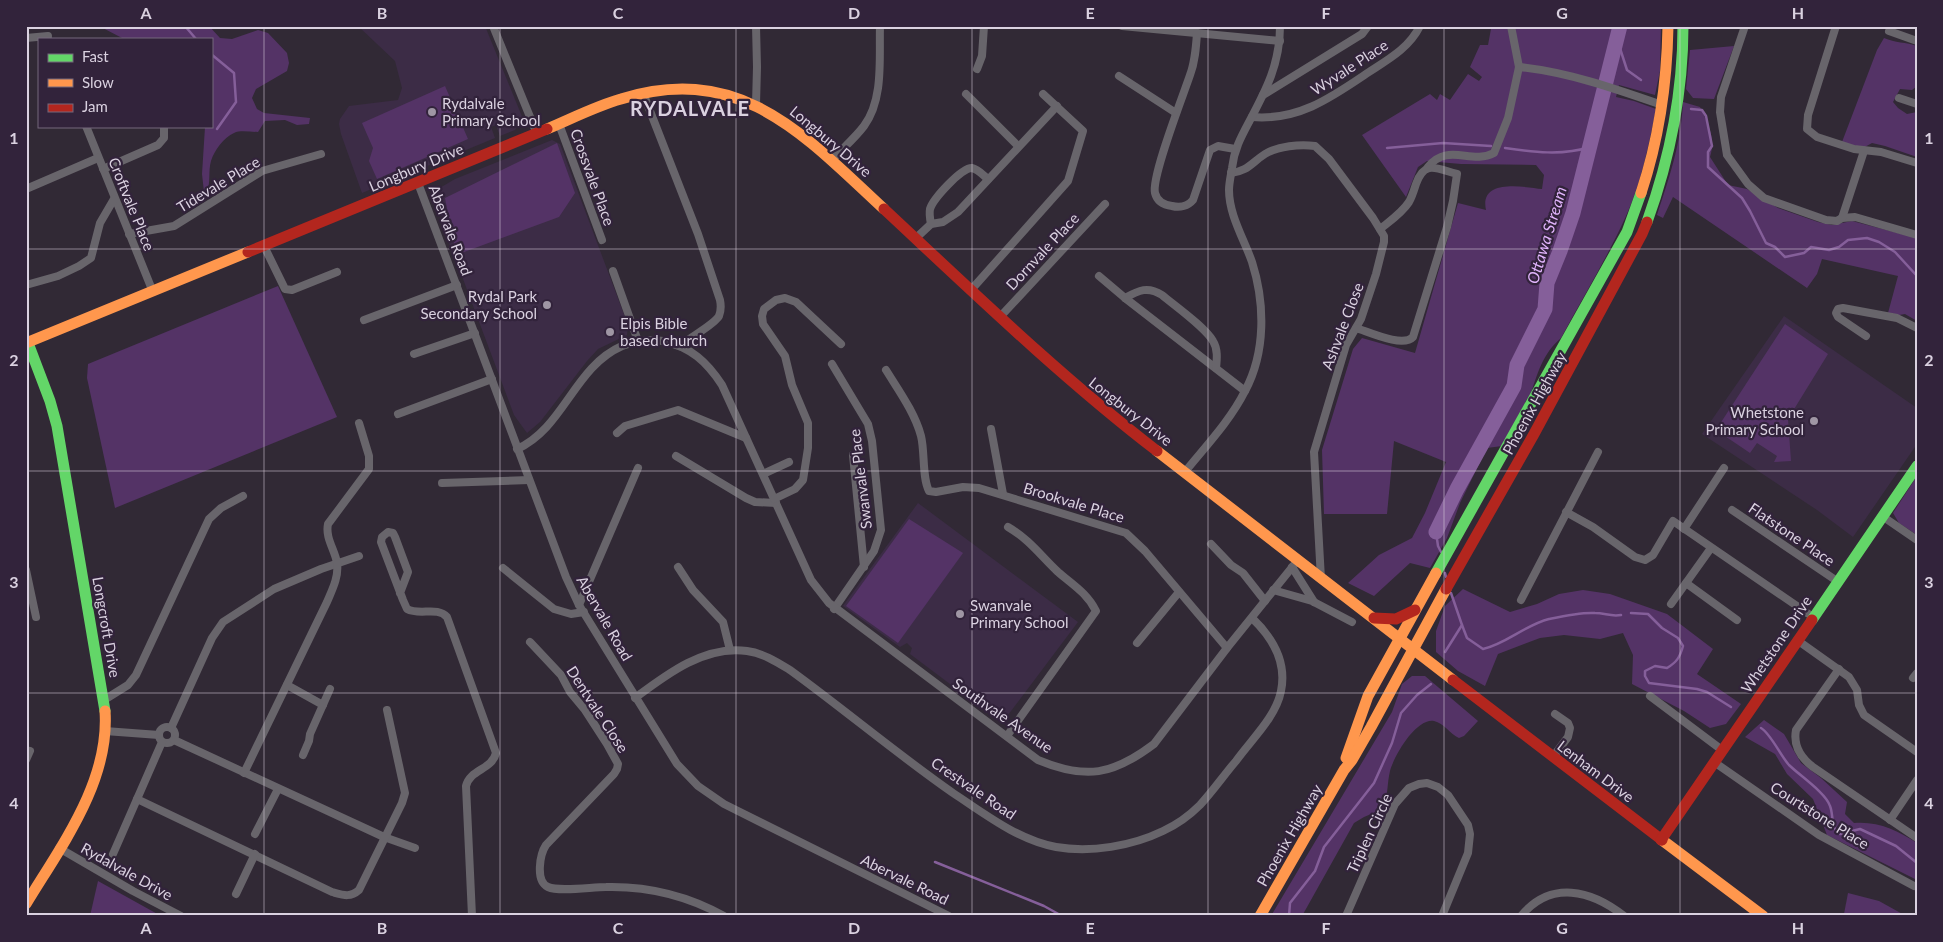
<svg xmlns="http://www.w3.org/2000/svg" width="1943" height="942" viewBox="0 0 1943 942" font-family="Lato,sans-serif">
  <rect width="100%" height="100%" fill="#312935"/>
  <g fill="#3c2c46">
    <polygon points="358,26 485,26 523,119 515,130 500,136 496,125 491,127 495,138 362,193 341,134 339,124 340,119 349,106 398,100 402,88 395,61"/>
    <polygon points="552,140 560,144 628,325 627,335 598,349 587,361 540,422 527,433 514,415 460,271 467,269 465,264 458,266 453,257 438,203 438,189 455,179"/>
    <polygon points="1784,316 1917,408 1917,444 1853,537 1817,510 1702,434"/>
    <polygon points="918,503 1078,622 1002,723 910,654 912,648 907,643 900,647 843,606"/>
  </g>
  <g fill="#543366">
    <path d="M 99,26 L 209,26 L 220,38 L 232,39 L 258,30 L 268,33 L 287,53 L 289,63 L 287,71 L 256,89 L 252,98 L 257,109 L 264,113 L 310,118 L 309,124 L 297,125 L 285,120 L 265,121 L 258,132 C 250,132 240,130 234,133 C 224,137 214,151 211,161 C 208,171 211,182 207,192 L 204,192 L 202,174 L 205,127 L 211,126 L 211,39 L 124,39 Z"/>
    <path d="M 1485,26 L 1661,26 L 1660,71 L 1655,95 L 1619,85 L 1616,97 L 1634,101 L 1656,109 C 1649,145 1641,183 1626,216 C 1607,258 1583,297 1561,338 C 1543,353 1537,374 1530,397 L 1527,399 L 1502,446 L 1487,448 L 1460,503 L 1447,538 L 1430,568 L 1410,563 L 1374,596 L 1348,583 L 1379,555 L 1412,538 L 1425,513 L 1446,462 L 1394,441 L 1387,514 L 1324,514 L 1322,450 L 1353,349 L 1362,338 L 1415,353 L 1458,203 L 1486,210 C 1479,178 1524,187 1542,189 L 1544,175 L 1536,165 L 1461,164 L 1427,161 L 1418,167 L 1406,197 L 1362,135 L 1430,94 L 1437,100 L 1440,94 L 1450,100 L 1468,74 L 1479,81 L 1482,77 L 1470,67 L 1480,45 L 1488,45 L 1491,29 Z"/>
    <path d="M 1884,38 C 1895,43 1906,42 1917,46 L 1917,86 L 1912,90 L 1900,89 L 1893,102 L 1898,108 L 1907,114 L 1917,112 L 1917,157 L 1885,146 L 1872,143 L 1863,148 L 1856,147 L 1842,142 L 1877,50 Z"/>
    <polygon points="1734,46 1714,99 1693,98 1686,89 1690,50"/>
    <polygon points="445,86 468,139 377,179 369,161 373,148 362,123"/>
    <path d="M 1683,102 L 1700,107 C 1708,124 1716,138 1710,157 L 1728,185 L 1747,189 L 1778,208 L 1818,222 L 1832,225 L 1852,221 L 1917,238 L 1917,321 L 1905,314 L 1899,315 L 1888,313 L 1898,276 L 1822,259 L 1817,274 L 1807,288 L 1673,197 L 1663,218 L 1657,215 C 1670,175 1681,144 1683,102 Z"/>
    <polygon points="557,143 575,193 559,217 456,255 445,198"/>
    <polygon points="278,286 337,417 115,508 87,378 88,364"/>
    <polygon points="1785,324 1828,354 1788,419 1791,461 1774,462 1777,456 1757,443 1750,453 1716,430"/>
    <polygon points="1915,479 1917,479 1917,535 1899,523 1893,513"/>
    <polygon points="909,519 963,553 898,643 846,606"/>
    <polygon points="1463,589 1510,612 1537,604 1559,594 1583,590 1610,594 1667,614 1713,649 1697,674 1741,704 1726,724 1710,728 1684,711 1632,684 1633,655 1623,633 1600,639 1564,635 1540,638 1498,654 1485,686 1458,671 1436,652 1436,631 1445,606"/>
    <path d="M 1412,676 L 1425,676 L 1478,721 L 1464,736 L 1459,738 C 1450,734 1444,723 1434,721 C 1416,718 1394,756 1390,771 C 1387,783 1388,798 1383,809 L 1364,817 L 1354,823 L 1302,916 L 1271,916 L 1392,712 L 1402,684 Z"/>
    <path d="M 1764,720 L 1784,734 L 1801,763 L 1821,778 L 1847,802 L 1845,814 L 1854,823 C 1878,821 1897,830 1917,843 L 1917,880 L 1827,835 L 1813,799 L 1787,774 L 1775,754 L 1745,737 Z"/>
    <polygon points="98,881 161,916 90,916"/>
    <polygon points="1848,893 1879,901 1906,916 1846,916 1844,914"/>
  </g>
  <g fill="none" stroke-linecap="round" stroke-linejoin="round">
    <g stroke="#855f9a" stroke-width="2.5">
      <polyline points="185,26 196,39"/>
      <polyline points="1617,39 1627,70 1641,80"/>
      <polyline points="211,54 234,73 236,102 217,129"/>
      <polyline points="1691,109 1702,110 1706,116 1712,146 1708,152 1708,167 1742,198 1750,211 1766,243 1775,247 1785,257 1804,253 1811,247 1829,250 1839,247 1848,240 1867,238 1879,242 1895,252 1917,276"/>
      <polyline points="1387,148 1443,143 1491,146"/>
      <path d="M 1505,148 C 1533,152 1562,156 1590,147"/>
      <polyline points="1436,532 1438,546 1441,552"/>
      <polyline points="1445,573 1446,577"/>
      <path d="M 1631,613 L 1648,614 L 1662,628 L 1678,638 L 1683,646 C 1680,657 1677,662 1667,668 L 1655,666 L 1645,671 L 1645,676 L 1649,683 L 1697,689 L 1707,692 L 1731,707"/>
      <path d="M 1462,625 L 1467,638 L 1483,649 C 1506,644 1525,625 1549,619 C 1563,616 1581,612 1595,613 C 1605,613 1611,617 1621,615"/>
      <polyline points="1445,652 1462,625 1451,593"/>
      <path d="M 1761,728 C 1771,734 1780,755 1789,765 C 1799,775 1826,793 1830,806 C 1834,816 1830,828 1840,834 L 1860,829 L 1896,846 L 1917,863"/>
      <polyline points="935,862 1044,906 1062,916"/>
      <polyline points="1289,916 1290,903 1315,871 1324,847 1374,783 1392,743 1401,713 1417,695 1431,684"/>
    </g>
    <polyline stroke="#855f9a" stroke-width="15" points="1436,532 1457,489 1514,386 1517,365 1545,309 1547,283 1560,251 1573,213 1620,26"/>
    <g stroke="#68656b" stroke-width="8">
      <polyline points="493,26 537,134"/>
      <polyline points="756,26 757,67 756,104"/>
      <polyline points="1122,26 1280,41"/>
      <path d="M 1511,26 L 1519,67 C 1568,72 1616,89 1662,105"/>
      <polyline points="1745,26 1721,97 1720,112 1727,155 1748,184 1764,198 1826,220 1837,221 1842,218 1855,217 1917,235"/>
      <polyline points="1836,26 1808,115 1807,129 1817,137 1854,149 1881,152 1917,163"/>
      <polyline points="1889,31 1917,41"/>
      <path d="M 1197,33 C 1196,48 1195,62 1190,75 C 1183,96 1151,177 1155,193 C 1157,201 1164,205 1172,206 C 1180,208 1188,206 1193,200 L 1210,150 L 1218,146 L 1235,149"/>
      <polyline points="26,38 48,36"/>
      <polyline points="977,69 982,56 984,26"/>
      <polyline points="1119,76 1176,113"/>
      <path d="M 643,93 L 698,234 L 720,300 C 721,305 721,311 719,316 C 714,325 690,337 680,346"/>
      <polyline points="966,94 1018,146"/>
      <polyline points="1263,95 1362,34 1368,26"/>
      <polyline points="1899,98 1917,104"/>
      <path d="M 1252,117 C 1299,121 1332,97 1369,72 C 1389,59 1409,48 1420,26"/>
      <polyline points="559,124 602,240"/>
      <polyline points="86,126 153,292"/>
      <path d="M 832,160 C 842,149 855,138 864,126 C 884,99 879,58 880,26"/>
      <path d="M 1428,167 C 1448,142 1471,165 1494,153 L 1508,118 L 1519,67"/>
      <polyline points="103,169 158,145 164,138 164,126"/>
      <path d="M 1231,173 C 1248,171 1251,163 1265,154 C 1278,146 1300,144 1315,146 L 1329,159 L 1373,218 L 1384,236 L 1384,242 L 1376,274 L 1361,319 L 1346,345 L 1314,452 L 1321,579"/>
      <polyline points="418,183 566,577 579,605 677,764 698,786 724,804 949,916"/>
      <polyline points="26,189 98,158"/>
      <polyline points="1842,218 1864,151"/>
      <path d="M 931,224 C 930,219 929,214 930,209 C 933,199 962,167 972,168 C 978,169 984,176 988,179"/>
      <polyline points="129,234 174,226 262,171 321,154"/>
      <polyline points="916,238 931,224 943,222 958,212 1057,106"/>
      <polyline points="264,246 285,289 292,290 337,272"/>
      <polyline points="613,271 638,341"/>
      <polyline points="1099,276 1125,298 1245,391"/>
      <polyline points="26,285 58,276 79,266 91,258 100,223 114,199"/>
      <polyline points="971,290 1068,181 1083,131 1043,94"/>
      <path d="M 1125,298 C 1139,290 1148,286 1162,295 C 1175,306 1205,327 1213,341 C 1218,349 1217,359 1216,368"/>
      <polyline points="1000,317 1105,204"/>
      <polyline points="364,320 457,285"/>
      <path d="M 1356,328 C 1369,332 1403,348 1413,337 L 1447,227 L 1453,201 L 1457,174 C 1437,169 1425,159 1416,184 C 1414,190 1412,197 1409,202 C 1402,213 1390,221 1380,229"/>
      <polyline points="1866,336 1838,317 1836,313 1838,309 1843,308 1897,318 1917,328"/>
      <polyline points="414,354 475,333"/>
      <polyline points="832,364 868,424 872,441 881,530 874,551 834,609"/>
      <path d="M 886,370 C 899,391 915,413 921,436 C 925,452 922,478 929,491 L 936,492 L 963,487 L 979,488 L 1126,533 L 1145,551 L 1227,648"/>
      <polyline points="398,414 492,379"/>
      <polyline points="991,429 1003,494"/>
      <polyline points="617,433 625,426 678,410 746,438"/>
      <path d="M 517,449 C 564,428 574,367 622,346 C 635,341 650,339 663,341 C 691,347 707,362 722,385 L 811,580 L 829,603 L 1038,760 C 1086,780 1113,775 1154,744 L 1227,648 L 1298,560"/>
      <polyline points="853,455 864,567"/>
      <polyline points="676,456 746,498 755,502 776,503"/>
      <path d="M 1184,473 C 1205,447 1230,421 1245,391 C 1266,352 1265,303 1252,262 C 1244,239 1229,215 1229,190 C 1229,183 1231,175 1232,168 C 1234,150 1241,137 1249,122 C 1266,90 1280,64 1280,26"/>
      <polyline points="763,474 789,462"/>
      <polyline points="442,483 529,480"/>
      <polyline points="774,499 795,489 803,480 808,448 808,423 792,385 785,356 763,324 762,316 764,309 776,300 785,298 796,302 841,344"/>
      <polyline points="1732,510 1837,581"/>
      <polyline points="1566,512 1593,527 1635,557 1645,560 1653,555 1673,521 1813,617"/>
      <polyline points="1882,516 1917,540"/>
      <polyline points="1684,529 1724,468"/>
      <polyline points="1211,544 1231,565 1243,573 1265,601"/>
      <polyline points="678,567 693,590 723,622 730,650"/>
      <polyline points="1292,567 1314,602"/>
      <polyline points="503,568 554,609 571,614 584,612"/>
      <polyline points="26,570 36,617"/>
      <polyline points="1686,583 1737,620"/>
      <polyline points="1273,590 1312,601 1352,622"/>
      <path d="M 400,593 L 408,572 L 395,537 L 393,533 L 388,532 L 382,537 L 381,542 L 403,600 L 407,609 C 420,616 437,606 447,617 L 496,753 C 492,770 470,769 466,786 L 472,916"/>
      <polyline points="1521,600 1598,452"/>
      <polyline points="1671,604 1711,548"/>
      <polyline points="579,605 638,468"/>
      <polyline points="1797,640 1849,677 1857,690 1859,705 1864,715 1917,752"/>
      <path d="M 530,642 L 561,675 L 570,692 L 585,710 L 607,744 L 618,764 L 617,769 L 614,774 L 546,845 C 540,854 535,881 548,887 C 559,892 592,887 606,887 C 647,886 688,896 724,916"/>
      <polyline points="1137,643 1179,592"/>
      <path d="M 1839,669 L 1796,730 C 1793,746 1801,758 1813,767 L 1917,838"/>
      <polyline points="1913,678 1917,673"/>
      <polyline points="287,685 323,705"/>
      <polyline points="1650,696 1722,750"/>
      <path d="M 635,698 C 667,674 705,645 747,651 C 763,653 777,662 790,670 C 845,710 897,754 953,793 C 985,814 1018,840 1056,847 C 1091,853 1132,846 1163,831 C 1176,825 1190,815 1200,805 C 1213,791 1224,775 1236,761 C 1251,740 1276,717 1281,691 C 1287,662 1272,637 1252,618"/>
      <polyline points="104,700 128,685 136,675 209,519 221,508 243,496"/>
      <circle cx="167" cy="735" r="8"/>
      <polyline points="171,728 212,638 223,622 274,589 321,569 359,556"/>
      <polyline points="105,731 159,735"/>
      <path d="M 1007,736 L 1096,611 C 1087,593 1073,585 1058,572 C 1040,555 1030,540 1008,527"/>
      <polyline points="174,740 384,837 415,848"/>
      <polyline points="303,755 309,741 310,734 330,689"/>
      <polyline points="1553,757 1568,737 1570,728 1568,723 1555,714"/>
      <polyline points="26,760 30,751"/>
      <polyline points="1714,762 1819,835 1914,886"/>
      <path d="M 244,773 L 327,602 C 332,590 339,577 337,563 C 335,550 325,538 328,524 L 369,469 L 369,456 L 359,423"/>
      <path d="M 137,799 L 332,892 C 343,895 350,898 359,890 L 402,803 L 405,793 L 387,710"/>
      <polyline points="1890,820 1917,780"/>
      <polyline points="255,834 278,789"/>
      <polyline points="59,848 133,891 181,916"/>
      <polyline points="113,854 162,742"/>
      <polyline points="236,894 255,854"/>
      <polyline points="1346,916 1395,804 1409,788 1419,784 1427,783 1438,787 1448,795 1468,825 1470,834 1468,853 1442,916"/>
      <path d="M 1521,916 C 1551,880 1591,890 1624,916"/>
    </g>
    <g stroke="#63d668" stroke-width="11">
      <path d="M 1647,222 C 1670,158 1683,94 1683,26"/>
      <polyline points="28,343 50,401 57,426 105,711"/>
      <polyline points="1436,573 1627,232 1641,193"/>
      <polyline points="1812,620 1917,466"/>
    </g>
    <g stroke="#ff974d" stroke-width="11">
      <path d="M 547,129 C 571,119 596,106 621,99 C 741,62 804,135 884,209"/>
      <path d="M 1641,193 C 1659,139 1667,83 1668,26"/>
      <polyline points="26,343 248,252"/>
      <polyline points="1157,451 1453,680"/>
      <polyline points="1346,758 1368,696 1436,573"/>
      <polyline points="1662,840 1763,916"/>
      <path d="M 26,904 C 61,846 110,782 105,711"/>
      <polyline points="1260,916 1344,770 1352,760 1371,727 1446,589"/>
    </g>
    <g stroke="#b3261e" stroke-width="11">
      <path d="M 884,209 C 973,292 1061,377 1157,451"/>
      <polyline points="248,252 547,129"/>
      <polyline points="1446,589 1534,434 1642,234 1647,222"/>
      <polyline points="1374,618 1396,619 1415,610"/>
      <polyline points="1453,680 1662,840"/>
      <polyline points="1661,840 1812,620"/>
    </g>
  </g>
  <path fill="none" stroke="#dad1e0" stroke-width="1" stroke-opacity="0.55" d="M 264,26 L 264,916M 500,26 L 500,916M 736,26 L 736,916M 972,26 L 972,916M 1208,26 L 1208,916M 1444,26 L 1444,916M 1680,26 L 1680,916M 26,249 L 1917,249M 26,471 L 1917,471M 26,693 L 1917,693"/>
  <g fill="#9f96a4" stroke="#32233b" stroke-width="2">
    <circle cx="432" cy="112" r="5"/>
    <circle cx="547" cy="305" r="5"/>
    <circle cx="610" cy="332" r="5"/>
    <circle cx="1814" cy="421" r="5"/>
    <circle cx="960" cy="614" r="5"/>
  </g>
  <g text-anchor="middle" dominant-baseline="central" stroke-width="4.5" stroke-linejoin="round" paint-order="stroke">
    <g font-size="15" fill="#dad1e0" stroke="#32233b">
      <text transform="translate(1349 67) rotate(-33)">Wyvale Place</text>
      <text transform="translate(831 141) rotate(40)">Longbury Drive</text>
      <text transform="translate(416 167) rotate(-23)">Longbury Drive</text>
      <text transform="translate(593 177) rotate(70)">Crossvale Place</text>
      <text transform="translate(218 184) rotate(-31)">Tidevale Place</text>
      <text transform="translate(132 204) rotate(68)">Croftvale Place</text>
      <text transform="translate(451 230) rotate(69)">Abervale Road</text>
      <text transform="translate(1042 251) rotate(-47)">Dornvale Place</text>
      <text transform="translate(1342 326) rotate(-69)">Ashvale Close</text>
      <text transform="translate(1534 403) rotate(-61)">Phoenix Highway</text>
      <text transform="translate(1131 411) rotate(38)">Longbury Drive</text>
      <text transform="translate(860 479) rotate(-97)">Swanvale Place</text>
      <text transform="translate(1074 502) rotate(17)">Brookvale Place</text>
      <text transform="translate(1792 534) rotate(34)">Flatstone Place</text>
      <text transform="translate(605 618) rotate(60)">Abervale Road</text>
      <text transform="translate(107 627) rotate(80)">Longcroft Drive</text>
      <text transform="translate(1776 644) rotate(-56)">Whetstone Drive</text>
      <text transform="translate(598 709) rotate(57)">Dentvale Close</text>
      <text transform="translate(1003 715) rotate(35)">Southvale Avenue</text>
      <text transform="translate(1596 771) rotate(37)">Lenham Drive</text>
      <text transform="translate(974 788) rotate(34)">Crestvale Road</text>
      <text transform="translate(1820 815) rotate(32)">Courtstone Place</text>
      <text transform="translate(1369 833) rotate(-65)">Triplen Circle</text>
      <text transform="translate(1289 835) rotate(-60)">Phoenix Highway</text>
      <text transform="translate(127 871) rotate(29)">Rydalvale Drive</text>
      <text transform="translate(905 879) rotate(26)">Abervale Road</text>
    </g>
    <g font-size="15" fill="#dad1e0" stroke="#32233b" text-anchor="start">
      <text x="442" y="103">Rydalvale<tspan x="442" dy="17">Primary School</tspan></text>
      <text x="537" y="296" text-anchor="end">Rydal Park<tspan x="537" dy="17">Secondary School</tspan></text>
      <text x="620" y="323">Elpis Bible<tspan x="620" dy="17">based church</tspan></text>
      <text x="1804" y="412" text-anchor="end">Whetstone<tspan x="1804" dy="17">Primary School</tspan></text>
      <text x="970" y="605">Swanvale<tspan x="970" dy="17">Primary School</tspan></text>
    </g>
    <g font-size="16" font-style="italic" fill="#e1b4fc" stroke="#32233b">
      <text transform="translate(1546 235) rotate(-73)">Ottawa Stream</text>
    </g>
    <g font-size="20" font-weight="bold" letter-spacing="1" fill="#dad1e0" stroke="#32233b">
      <text x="690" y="108">RYDALVALE</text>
    </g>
  </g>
  <rect width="1943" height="942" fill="none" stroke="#32233b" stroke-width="55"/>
  <rect x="38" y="38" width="175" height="90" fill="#32233b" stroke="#75697d"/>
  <rect x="48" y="54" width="25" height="8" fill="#63d668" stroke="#75697d"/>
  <text x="82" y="62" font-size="15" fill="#dad1e0">Fast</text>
  <rect x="48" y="79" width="25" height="8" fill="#ff974d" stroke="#75697d"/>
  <text x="82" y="88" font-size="15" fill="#dad1e0">Slow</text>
  <rect x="48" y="104" width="25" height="8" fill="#b3261e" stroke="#75697d"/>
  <text x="82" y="112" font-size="15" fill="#dad1e0">Jam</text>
  <rect x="28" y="28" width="1888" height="886" fill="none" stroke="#dad1e0" stroke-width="2"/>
  <g font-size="16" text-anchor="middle" font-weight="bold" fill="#dad1e0">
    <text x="146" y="19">A</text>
    <text x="382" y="19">B</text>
    <text x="618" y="19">C</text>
    <text x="854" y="19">D</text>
    <text x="1090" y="19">E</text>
    <text x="1326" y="19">F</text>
    <text x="1562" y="19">G</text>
    <text x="1798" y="19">H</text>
    <text x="14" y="144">1</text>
    <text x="1929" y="144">1</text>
    <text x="14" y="366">2</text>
    <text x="1929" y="366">2</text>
    <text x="14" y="588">3</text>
    <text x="1929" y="588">3</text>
    <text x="14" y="809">4</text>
    <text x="1929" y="809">4</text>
    <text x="146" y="934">A</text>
    <text x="382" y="934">B</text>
    <text x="618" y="934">C</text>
    <text x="854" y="934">D</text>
    <text x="1090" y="934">E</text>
    <text x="1326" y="934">F</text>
    <text x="1562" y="934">G</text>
    <text x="1798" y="934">H</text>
  </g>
</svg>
